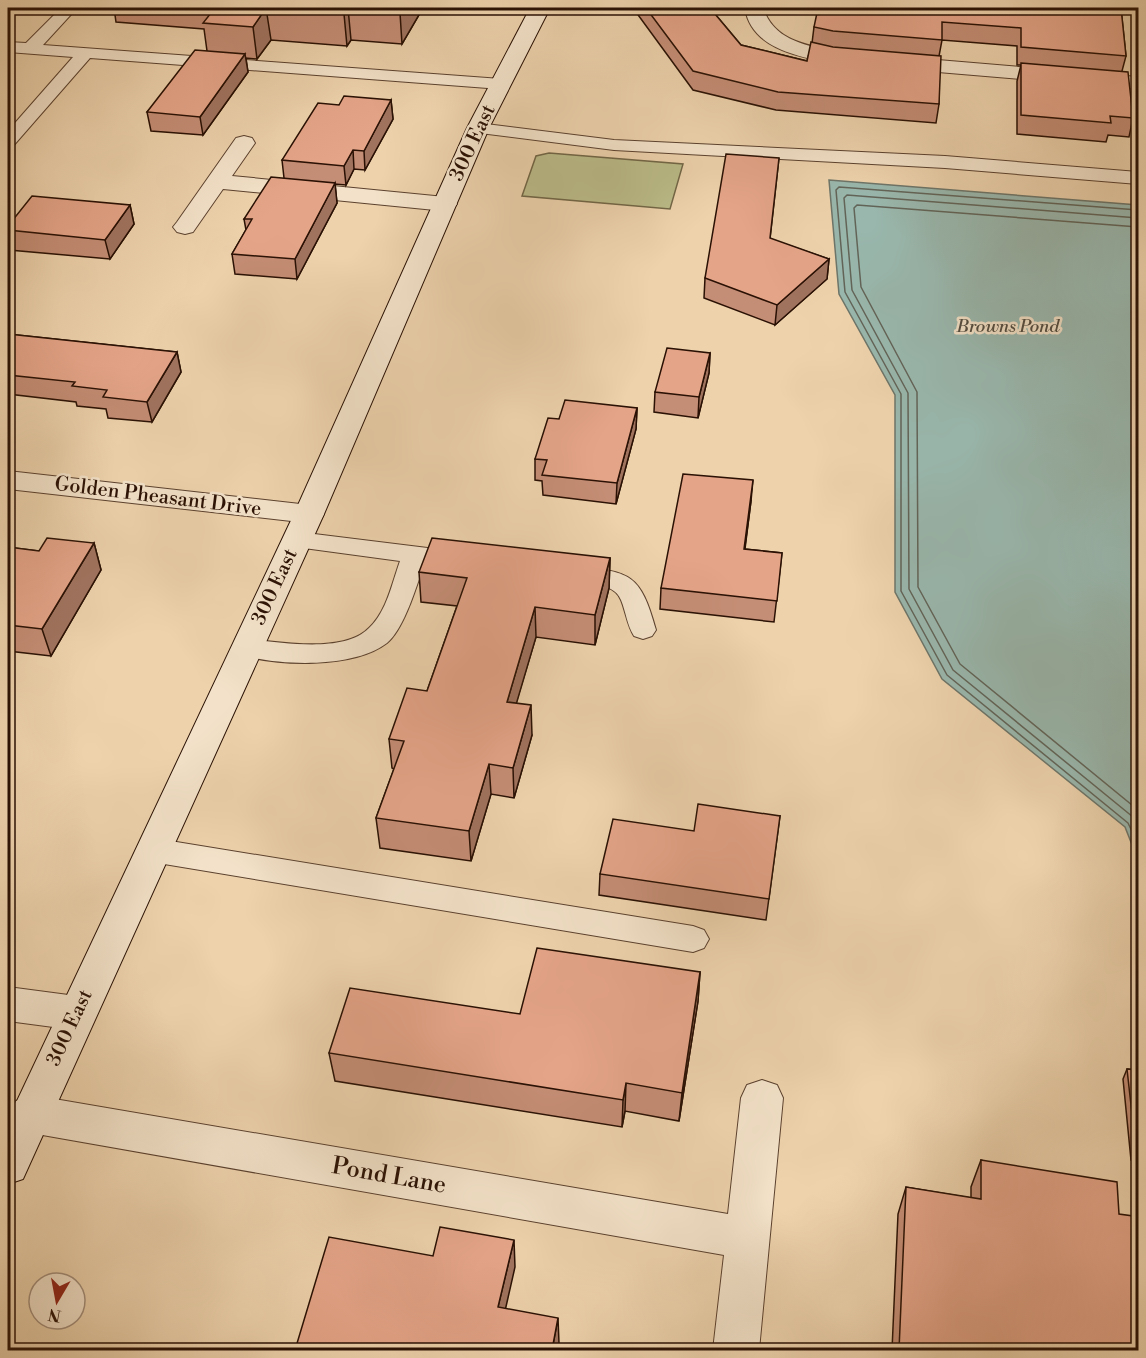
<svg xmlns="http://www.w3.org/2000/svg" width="1146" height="1358" viewBox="0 0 1146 1358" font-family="'Libre Bodoni',serif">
  <rect width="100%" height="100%" fill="#edd2ac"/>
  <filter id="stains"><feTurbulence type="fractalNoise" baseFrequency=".00333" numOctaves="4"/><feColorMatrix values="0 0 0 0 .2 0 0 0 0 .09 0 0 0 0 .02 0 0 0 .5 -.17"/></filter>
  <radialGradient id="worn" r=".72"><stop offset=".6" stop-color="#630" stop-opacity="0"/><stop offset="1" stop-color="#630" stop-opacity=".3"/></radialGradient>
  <polygon fill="#babb88" stroke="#726646" stroke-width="1.5" points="549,153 683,164 670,209 522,196 536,156"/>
  <polygon fill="#99b7ad" stroke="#6d7569" stroke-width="1.5" points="829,180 1138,205 1138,860 1125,827 942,679 895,592 895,395 839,294"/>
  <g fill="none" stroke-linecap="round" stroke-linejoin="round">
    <g stroke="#626458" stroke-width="1.5">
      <polyline points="1138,210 839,187 836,190 845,292 901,394 901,591 947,675 1128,823 1138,844"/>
      <polyline points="1138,218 847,195 844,198 852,290 908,393 909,589 953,670 1133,817 1138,825"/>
      <polyline points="1138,227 857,205 854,208 861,287 917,392 918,587 960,664 1138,810"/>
    </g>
    <defs>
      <g id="lane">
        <polygon points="61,8 77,8 43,45 501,79 507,80 510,84 507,88 501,89 90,58 14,145 8,146 8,131 73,57 8,52 8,42 26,43"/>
        <polygon points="478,123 614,140 945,156 1138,172 1138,184 945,168 614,150 472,132 469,128 472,124"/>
        <path d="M 298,532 L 460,552 L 469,554 L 473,560 L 469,566 L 460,568 L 424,564 C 417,585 404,629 387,643 C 353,669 277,666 238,654 L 234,648 L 238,642 L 247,639 C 280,642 344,654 369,628 C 387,611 392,583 400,561 L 289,546 L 286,540 L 289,534 Z"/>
        <path d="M 573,566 C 630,572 640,572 656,630 L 652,636 L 643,639 L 634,636 C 627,625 626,612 621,600 C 613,580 582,585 564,580 L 560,574 L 564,568 Z"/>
        <polygon points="152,838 693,926 704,930 709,939 704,948 693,952 152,862 141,858 137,850 141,842"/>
      </g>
      <g id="street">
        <path d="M 745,8 L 763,8 C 774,39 801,44 831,51 L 1138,77 L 1138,89 L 831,63 C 797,56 751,48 745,8 Z"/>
        <polygon points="244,136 252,138 255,143 232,176 445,197 453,199 457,204 453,209 445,211 223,189 193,232 185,234 177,232 173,227 177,222 236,138"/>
        <polygon points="8,471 309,505 320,507 324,514 320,521 309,523 8,489"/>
        <polygon points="8,987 76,996 90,1001 96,1013 90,1025 76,1030 8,1021"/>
        <polygon points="762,1080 777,1085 783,1098 759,1350 713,1350 724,1255 31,1133 16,1127 10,1114 16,1101 31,1095 728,1214 741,1098 747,1085"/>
      </g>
      <polygon id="secondary" points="530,8 550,8 489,128 324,514 23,1179 8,1184 8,1120 294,514 467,128"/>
    </defs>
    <use href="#lane" stroke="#5b412e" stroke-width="2"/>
    <use href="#street" stroke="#5b412e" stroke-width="2"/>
    <use href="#secondary" stroke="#2a1104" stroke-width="2"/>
    <use href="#lane" fill="#f3e2c9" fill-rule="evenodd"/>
    <use href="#street" fill="#f3e2c9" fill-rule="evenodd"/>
    <use href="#secondary" fill="#f3e2c9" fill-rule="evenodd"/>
  </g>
  <g fill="#c48d75" stroke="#2a1104" stroke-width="1.5">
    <polygon points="114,8 423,8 402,44 351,40 347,46 271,40 257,59 246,58 248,72 203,135 151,131 147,112 207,51 204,29 116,22"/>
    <polygon points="633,8 710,8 741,45 807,61 812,43 814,27 1121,8 1126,56 1122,71 1133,118 1129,137 1108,135 1106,142 1017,134 1017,81 1021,65 1017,65 1017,46 942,40 939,56 939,104 936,123 776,110 693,90"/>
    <polygon points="391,100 393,119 365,170 354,169 346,185 335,184 337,203 297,279 235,274 232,254 246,230 244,219 284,178 282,160 339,105"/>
    <polygon points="779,158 770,239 829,259 827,279 775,325 704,298 705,278"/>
    <polygon points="130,205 134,224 110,259 9,250 8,243 8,226"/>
    <polygon points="8,334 177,352 181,372 152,422 108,418 106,409 77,406 76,402 8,394"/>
    <polygon points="710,353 709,373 698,418 654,412 655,392"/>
    <polygon points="637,408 636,429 616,504 543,495 542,481 535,480 535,459 559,419"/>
    <polygon points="751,501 745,549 782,553 774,622 660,609 661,588"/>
    <polygon points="94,543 101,570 51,656 8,651 8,547 39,551"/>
    <polygon points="610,558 609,588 595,645 536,637 516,703 532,735 514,798 491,794 471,861 380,848 376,818 394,769 392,768 389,739 427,691 457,606 421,602 419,572"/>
    <polygon points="780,816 766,920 599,895 600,874 694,831"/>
    <polygon points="700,972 698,1001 679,1121 625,1111 622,1127 335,1081 329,1053 520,1014"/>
    <polygon points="1127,1069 1138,1070 1138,1161 1131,1160 1123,1079"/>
    <polygon points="981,1160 1119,1214 1138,1350 892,1350 898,1214 906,1187 971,1198 971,1187"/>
  </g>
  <g fill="#a0735f" stroke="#2a1104" stroke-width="1.5">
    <polygon points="266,8 271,40 257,59 253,27"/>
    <polygon points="348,8 351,40 347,46 344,14"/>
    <polygon points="403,8 423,8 402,44 400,13"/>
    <polygon points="245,54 248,72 203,135 200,117"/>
    <polygon points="391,100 393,119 365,170 364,151"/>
    <polygon points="353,150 354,169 346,185 344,166"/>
    <polygon points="335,183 337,203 297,279 295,259"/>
    <polygon points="130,205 134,224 110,259 105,240"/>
    <polygon points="829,259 827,279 775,325 777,305"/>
    <polygon points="177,352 181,372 152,422 147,402"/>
    <polygon points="710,353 709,373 698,418 699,397"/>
    <polygon points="637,408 636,429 616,504 617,483"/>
    <polygon points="753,480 751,501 742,569 744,549"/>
    <polygon points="94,543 101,570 51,656 42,629"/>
    <polygon points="610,558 609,588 595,645 595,615"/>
    <polygon points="535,607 536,637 508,732 507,702"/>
    <polygon points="531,705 532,735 514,798 513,768"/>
    <polygon points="489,764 491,794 471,861 469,831"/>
    <polygon points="700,972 698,1001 679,1121 682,1093"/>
    <polygon points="626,1083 625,1111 622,1127 623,1100"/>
    <polygon points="514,1240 515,1267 500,1333 498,1307"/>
    <polygon points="558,1318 559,1343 557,1350 552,1350"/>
  </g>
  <g fill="#e4a488" stroke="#2a1104" stroke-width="1.5">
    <polygon points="215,8 403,8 400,13 348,8 344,14 266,8 253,27 203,23"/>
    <polygon points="646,8 710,8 741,45 807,61 811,42 833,47 941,56 939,104 778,92 693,71"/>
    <polygon points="818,8 1121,8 1126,56 1021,47 1021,28 942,22 942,40 833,31 814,27"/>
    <polygon points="195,50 245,54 200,117 147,112"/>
    <polygon points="1021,63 1128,72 1133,118 1110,116 1111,123 1021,115"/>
    <polygon points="344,96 391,100 364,151 353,150 344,166 282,160 318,103 339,105"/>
    <polygon points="726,154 779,158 770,238 829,259 777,305 705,278"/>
    <polygon points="271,177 335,183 295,259 232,254 252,219 244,219"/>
    <polygon points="32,196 130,205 105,240 8,230 8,226"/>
    <polygon points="8,334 177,352 147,402 103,397 107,390 72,386 75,382 8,375"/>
    <polygon points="667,348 710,353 699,397 655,392"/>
    <polygon points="565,400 637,408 617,483 542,475 547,460 535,459 548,418 559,419"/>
    <polygon points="683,474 753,480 744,549 782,553 777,601 661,588"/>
    <polygon points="47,538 94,543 42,629 8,625 8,547 39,551"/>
    <polygon points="432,538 610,558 595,615 535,607 507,702 531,705 513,768 489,764 469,831 376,818 404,741 389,739 407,688 427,691 467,578 419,572"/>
    <polygon points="698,804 780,816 769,899 600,874 613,819 694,831"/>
    <polygon points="537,948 700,972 682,1093 626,1083 623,1100 329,1053 350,988 520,1014"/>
    <polygon points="1127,1069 1138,1070 1138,1151 1136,1150"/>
    <polygon points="981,1160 1117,1182 1119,1214 1133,1216 1138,1312 1138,1350 899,1350 906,1187 981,1199"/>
    <polygon points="440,1227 514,1240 498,1307 558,1318 552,1350 295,1350 329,1237 433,1256"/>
  </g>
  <g text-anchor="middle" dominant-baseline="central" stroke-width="5" stroke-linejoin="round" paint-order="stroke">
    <g font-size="18" font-style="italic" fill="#514b3f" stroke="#f3e2c9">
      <text x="1008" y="326">Browns Pond</text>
    </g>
    <g font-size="20" fill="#2a1104" stroke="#f3e2c9">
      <text transform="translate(473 143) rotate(-65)">300 East</text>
      <text transform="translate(158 497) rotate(7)">Golden Pheasant Drive</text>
      <text transform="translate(275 587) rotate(-65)">300 East</text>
      <text transform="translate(70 1028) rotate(-65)">300 East</text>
    </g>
    <g font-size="24" fill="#2a1104" stroke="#f3e2c9">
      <text transform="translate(389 1176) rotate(10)">Pond Lane</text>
    </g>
  </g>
  <rect width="1146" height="1358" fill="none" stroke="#edd2ac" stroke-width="30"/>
  <rect x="9" y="9" width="1128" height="1340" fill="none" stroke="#2a1104" stroke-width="3"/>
  <rect x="15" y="15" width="1116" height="1328" fill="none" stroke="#2a1104" stroke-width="1.5"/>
  <g transform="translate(57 1301) rotate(190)"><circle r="28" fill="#f3e2c9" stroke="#a38e7a" stroke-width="1.5"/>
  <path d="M0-4.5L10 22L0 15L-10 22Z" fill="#8f2418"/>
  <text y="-9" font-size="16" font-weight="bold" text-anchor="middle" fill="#2a1104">N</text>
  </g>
  <rect width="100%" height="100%" filter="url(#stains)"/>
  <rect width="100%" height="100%" fill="url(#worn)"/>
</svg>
